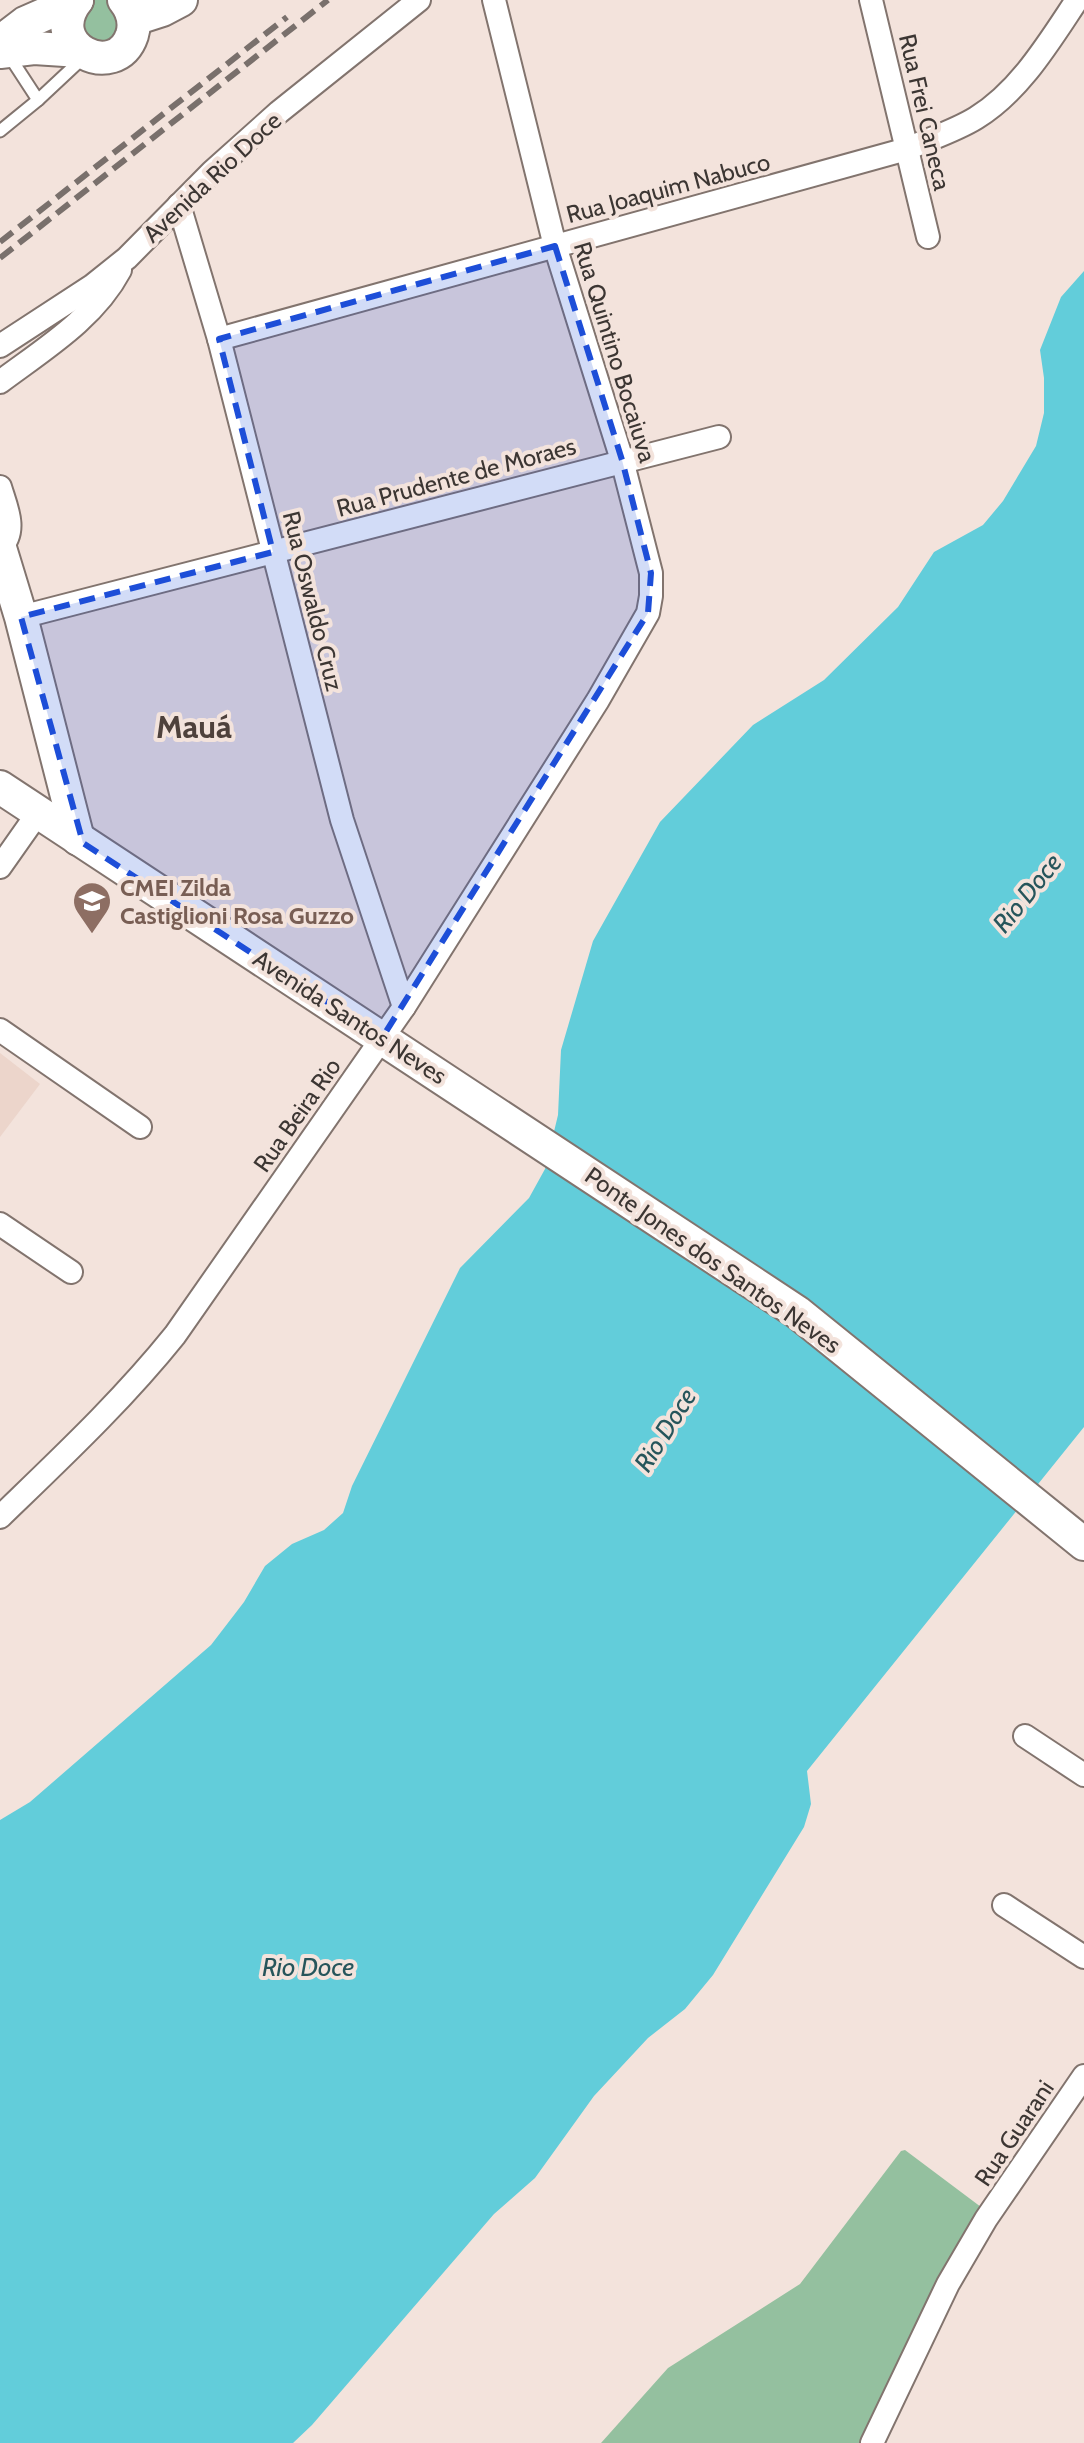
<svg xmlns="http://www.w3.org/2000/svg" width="1084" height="2443" viewBox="0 0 1084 2443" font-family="Cabin,sans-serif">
  <rect width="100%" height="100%" fill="#f3e3dc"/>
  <polygon fill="#ecd5cb" points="0,1053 40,1084 0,1137"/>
  <g fill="#94c09f">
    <polygon points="91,0 110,0 126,31 91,49 77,13"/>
    <polygon points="905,2150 993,2216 880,2443 601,2443 668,2368 800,2284 901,2151"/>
  </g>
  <polygon fill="#62cdda" points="1084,271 1084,1427 807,1771 811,1804 804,1827 713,1975 685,2009 648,2038 594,2096 535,2178 494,2214 312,2425 293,2443 0,2443 0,1820 30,1802 211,1645 244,1602 265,1566 292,1544 324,1530 343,1513 352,1486 460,1268 529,1198 545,1169 558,1115 561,1050 593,941 660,822 753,725 824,680 898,607 934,552 983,525 1003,501 1036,446 1044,413 1044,378 1040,350 1061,297"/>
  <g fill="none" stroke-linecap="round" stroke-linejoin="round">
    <defs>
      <g id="lane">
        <polyline points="38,100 84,57"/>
        <polyline points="0,131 38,100 8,54"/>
      </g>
      <g id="street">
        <polyline points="871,0 928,237"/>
        <polyline points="179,205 219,339 342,820 404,1007"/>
        <path d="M 219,339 L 907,149 C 929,139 955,131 976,118 C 1020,91 1049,42 1077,0"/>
        <polyline points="0,346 92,286 127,258 212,172 279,112 419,0"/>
        <path d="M 0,382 C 44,349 94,319 120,270"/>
        <path d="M 0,487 C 6,507 18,531 0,548"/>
        <polyline points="21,617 719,437"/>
        <polyline points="0,867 38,813"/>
        <polyline points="0,1030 140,1127"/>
        <polyline points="0,1224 71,1272"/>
        <path d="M 0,1517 C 61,1458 122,1401 175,1335 L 404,1007 L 598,700 L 648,613 L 651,596 L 651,573 L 622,460 L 555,246 L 494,0"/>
        <polyline points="1025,1736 1084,1775"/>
        <polyline points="1004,1905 1084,1957"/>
        <polyline points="872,2443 948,2284 986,2219 1084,2076"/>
      </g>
      <g id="secondary">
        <path d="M 77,0 C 41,47 116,83 132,35 C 136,22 132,10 124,0"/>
        <polyline points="134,19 162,10 181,0"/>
        <polyline points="0,42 25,23 77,0"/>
        <polyline points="0,52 34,48 80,51"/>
        <polyline points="0,548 21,617 78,839"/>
        <polyline points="0,787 797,1312 1084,1544"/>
      </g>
    </defs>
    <use href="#lane" stroke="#82746e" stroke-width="15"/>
    <use href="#street" stroke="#82746e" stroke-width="26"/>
    <use href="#secondary" stroke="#82746e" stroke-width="36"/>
    <use href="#lane" stroke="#fff" stroke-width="11"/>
    <use href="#street" stroke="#fff" stroke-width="22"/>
    <use href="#secondary" stroke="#fff" stroke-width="32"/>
    <g stroke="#79706c" stroke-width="6" stroke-dasharray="16 8" stroke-linecap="butt">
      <polyline points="0,242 287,17"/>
      <polyline points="0,258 328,0"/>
    </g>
  </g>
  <path fill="#1d4ed8" fill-opacity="0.2" stroke="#1d4ed8" stroke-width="6" stroke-dasharray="16 10" stroke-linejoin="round" d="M 555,246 L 622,460 L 651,573 L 648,613 L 382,1038 L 83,843 L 21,617 L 273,552 L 219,339 Z"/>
  <defs>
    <symbol id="school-pin" viewBox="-11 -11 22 30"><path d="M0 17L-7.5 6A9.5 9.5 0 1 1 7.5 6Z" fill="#8d6e63" stroke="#f3e3dc"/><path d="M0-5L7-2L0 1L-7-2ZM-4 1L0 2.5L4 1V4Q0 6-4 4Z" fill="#fff"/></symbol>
  </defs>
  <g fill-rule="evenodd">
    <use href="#school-pin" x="70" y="879" width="44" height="60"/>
  </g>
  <g text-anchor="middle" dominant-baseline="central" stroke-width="8" stroke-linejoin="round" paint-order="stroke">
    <g font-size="24" fill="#3c3633" stroke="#f3e3dc">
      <text transform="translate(925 112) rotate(77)">Rua Frei Caneca</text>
      <text transform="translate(212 177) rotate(-43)">Avenida Rio Doce</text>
      <text transform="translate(668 188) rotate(-15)">Rua Joaquim Nabuco</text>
      <text transform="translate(615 352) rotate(73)">Rua Quintino Bocaiuva</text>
      <text transform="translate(456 477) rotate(-15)">Rua Prudente de Moraes</text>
      <text transform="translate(313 601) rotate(76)">Rua Oswaldo Cruz</text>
      <text transform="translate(350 1017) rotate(33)">Avenida Santos Neves</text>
      <text transform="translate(297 1115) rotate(-55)">Rua Beira Rio</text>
      <text transform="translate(713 1260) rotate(35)">Ponte Jones dos Santos Neves</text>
      <text transform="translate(1014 2133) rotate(-56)">Rua Guarani</text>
    </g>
    <g font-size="24" font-weight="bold" fill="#785e54" stroke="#f3e3dc" text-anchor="start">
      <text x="120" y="887">CMEI Zilda<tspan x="120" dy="28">Castiglioni Rosa Guzzo</tspan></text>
    </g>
    <g font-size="26" font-style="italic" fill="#26555b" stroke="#f3e3dc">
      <text transform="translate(1027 893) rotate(-51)">Rio Doce</text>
      <text transform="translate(665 1430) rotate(-58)">Rio Doce</text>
      <text x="308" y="1967">Rio Doce</text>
    </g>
    <g font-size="32" font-weight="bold" fill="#4e413c" stroke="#f3e3dc">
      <text x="194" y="726">Mauá</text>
    </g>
  </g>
</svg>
